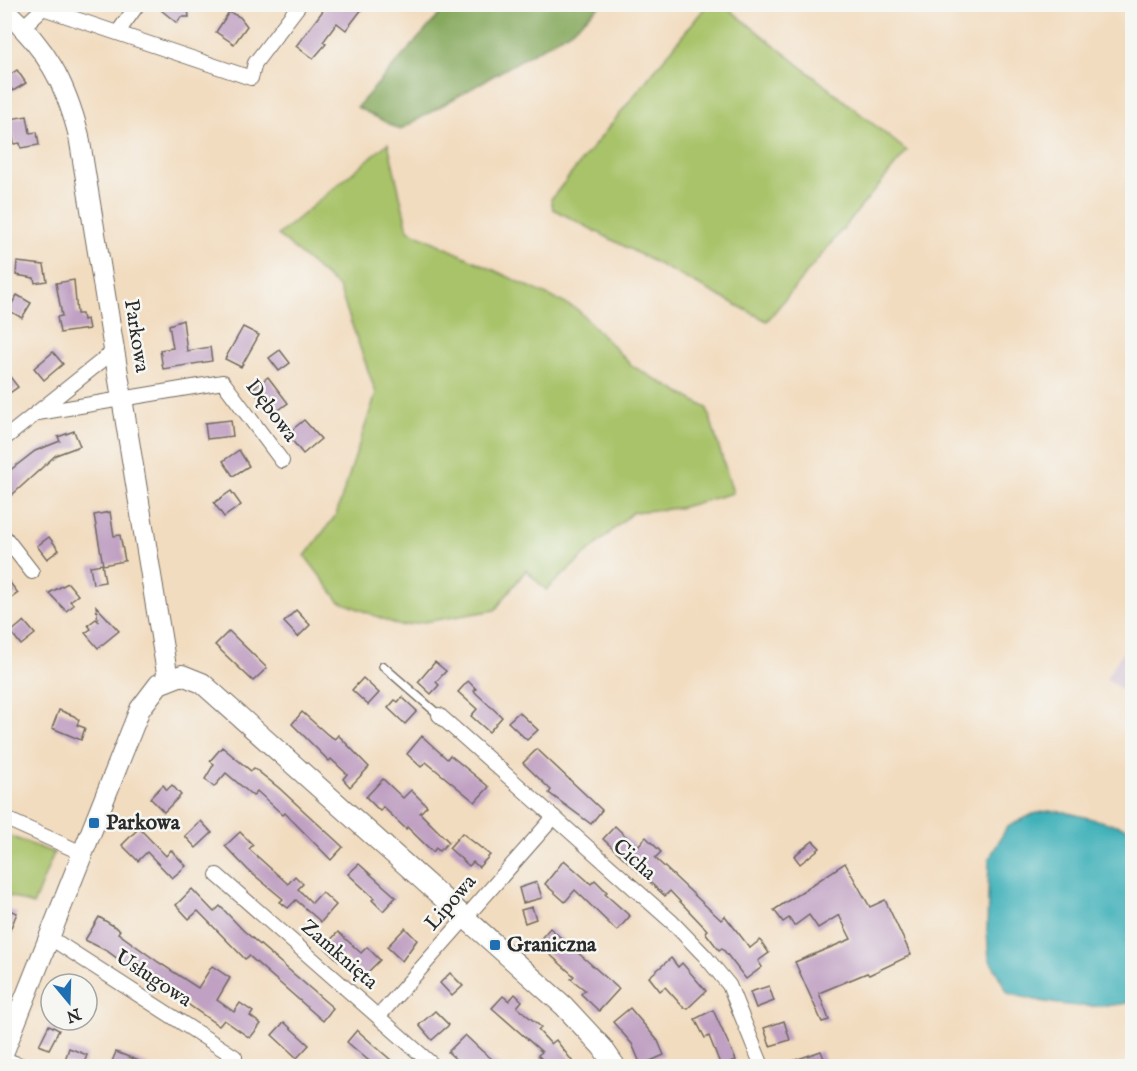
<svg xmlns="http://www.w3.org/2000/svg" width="1137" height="1071" viewBox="0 0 1137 1071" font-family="'IM FELL English',serif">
  <rect width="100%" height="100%" fill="#f6f6f2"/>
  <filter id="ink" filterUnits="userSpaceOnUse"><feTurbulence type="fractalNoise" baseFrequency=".0167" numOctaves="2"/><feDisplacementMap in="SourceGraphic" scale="12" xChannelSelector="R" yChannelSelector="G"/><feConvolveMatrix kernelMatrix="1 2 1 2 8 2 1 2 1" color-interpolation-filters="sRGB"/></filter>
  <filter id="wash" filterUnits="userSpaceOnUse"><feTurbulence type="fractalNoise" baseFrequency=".008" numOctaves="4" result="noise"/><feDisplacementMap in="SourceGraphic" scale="24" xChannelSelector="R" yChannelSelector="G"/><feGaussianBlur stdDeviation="1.35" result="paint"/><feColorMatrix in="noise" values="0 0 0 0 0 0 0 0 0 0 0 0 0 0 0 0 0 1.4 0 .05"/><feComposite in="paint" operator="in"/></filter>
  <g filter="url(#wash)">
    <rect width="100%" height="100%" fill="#f2dcbf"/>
    <polygon fill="#cfbdcf" points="1132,638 1132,699 1106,678"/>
    <g fill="#a8c369" stroke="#6a774a" stroke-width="1.5">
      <polygon points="707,5 724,5 907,151 767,321 553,209 551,199"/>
      <polygon points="388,143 408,230 577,309 632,366 707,408 733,493 679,508 633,512 546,590 526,570 495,610 400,626 339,601 305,556 336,515 376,393 339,288 278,235"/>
      <polygon points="4,834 54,853 33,905 5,894"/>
    </g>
    <polygon fill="#86a95d" stroke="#586a44" stroke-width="1.5" points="448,5 448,4 601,5 571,31 400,130 357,107"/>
    <path fill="#41b1b9" stroke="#366e72" stroke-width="1.5" d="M 1049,811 L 1065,812 L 1132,829 L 1132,1002 C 1089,1011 1050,1005 1008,993 L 989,958 L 987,932 L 989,859 L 1007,827 L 1033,814 Z"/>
    <g id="blocks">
      <g fill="#c0a0c3">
        <polygon points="166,4 182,4 188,9 189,17 181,17 177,23 161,10"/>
        <polygon points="328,4 366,4 346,30 337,23 323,42 326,44 313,59 296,46"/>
        <polygon points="229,12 240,17 247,26 234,44 216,32"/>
        <polygon points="17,70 26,83 13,91 4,79"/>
        <polygon points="27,116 30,133 37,132 39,145 21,148 20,143 14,144 10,119"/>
        <polygon points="17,262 44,265 47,281 35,283 34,278 16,275"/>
        <polygon points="74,280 77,314 82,314 83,320 87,319 89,329 60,333 57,317 62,316 56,283"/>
        <polygon points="17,295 31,303 22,318 8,310"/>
        <polygon points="183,320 187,351 210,347 212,361 163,369 160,350 173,348 169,325"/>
        <polygon points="243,327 259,335 241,367 225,359"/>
        <polygon points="280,350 290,363 279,371 269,358"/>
        <polygon points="53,352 63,364 44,380 34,368"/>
        <polygon points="4,369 18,387 4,397"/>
        <polygon points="268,377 288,403 272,415 252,389"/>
        <polygon points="231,420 233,436 207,439 205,423"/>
        <polygon points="304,420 321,439 303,454 287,434"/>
        <polygon points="74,431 80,446 56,455 12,495 9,491 4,496 4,475 35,451 60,441 58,437"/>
        <polygon points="239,450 249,466 233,476 223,461"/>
        <polygon points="231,491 241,505 224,517 214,503"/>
        <polygon points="110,512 114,536 120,535 125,561 103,565 94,515"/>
        <polygon points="49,537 59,550 47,559 37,546"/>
        <polygon points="102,564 105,582 93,584 90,566"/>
        <polygon points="4,575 18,593 4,603"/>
        <polygon points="68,583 78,595 70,601 74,605 66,611 49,593"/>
        <polygon points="96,606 119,631 98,648 85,633 91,629 88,625 96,619 98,621"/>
        <polygon points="296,610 310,625 298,637 284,622"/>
        <polygon points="24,621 35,634 21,645 11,632"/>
        <polygon points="229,631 267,668 253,681 215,645"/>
        <polygon points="435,662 446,671 436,682 439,685 431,694 418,682"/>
        <polygon points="363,678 379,693 368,705 352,690"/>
        <polygon points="468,681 476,689 474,691 478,695 502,717 489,732 471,716 477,709 458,692"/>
        <polygon points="402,697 417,711 405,724 388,708 395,700 398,702"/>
        <polygon points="59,710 74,716 79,720 77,725 85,728 81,740 52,728"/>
        <polygon points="302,712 328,735 335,739 338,735 369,767 350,787 343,779 347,774 331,759 329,761 292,724"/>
        <polygon points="519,712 538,730 527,740 508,722"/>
        <polygon points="422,736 447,759 450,755 489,787 475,802 426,762 421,767 407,754"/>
        <polygon points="222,747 251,771 254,768 279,788 343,847 331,860 285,813 283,815 257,791 253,796 226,773 214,787 205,779 214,764 210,761"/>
        <polygon points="537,749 602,810 591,824 549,793 551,790 523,763"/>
        <polygon points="383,779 403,798 411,790 427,806 420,813 449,842 439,851 436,848 433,852 407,827 406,829 383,807 380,811 366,797"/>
        <polygon points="163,785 167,790 172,785 181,795 164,812 150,798"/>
        <polygon points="201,821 212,833 196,848 185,836"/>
        <polygon points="615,826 637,847 646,837 661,852 655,858 721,920 725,916 750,948 760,940 769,953 758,961 762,967 746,979 722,948 719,950 705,932 707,930 670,891 665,896 603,839"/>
        <polygon points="139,828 166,856 171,850 186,866 172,878 147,852 138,861 122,845"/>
        <polygon points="240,832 253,845 249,849 288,884 295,876 303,884 298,889 312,903 322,892 336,905 321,922 296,900 288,908 280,902 283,899 248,870 225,846"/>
        <polygon points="462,833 490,855 479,867 473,862 469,866 449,848"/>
        <polygon points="813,841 820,848 800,864 794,856"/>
        <polygon points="564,860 591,884 595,880 607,892 605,894 630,916 617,931 575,890 565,902 545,884"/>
        <polygon points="845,863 870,907 885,900 911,955 869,975 867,973 819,993 829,1020 822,1022 795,962 851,939 839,915 818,928 809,915 794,926 789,918 783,922 774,910"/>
        <polygon points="359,864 396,897 383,911 372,900 374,898 348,874"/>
        <polygon points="537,882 542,898 523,903 519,888"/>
        <polygon points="192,889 214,912 220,906 243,930 333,1008 323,1021 249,956 245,959 198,911 189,919 176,905"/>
        <polygon points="532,907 536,919 525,923 521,910"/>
        <polygon points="4,908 17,913 5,942 4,942"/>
        <polygon points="99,917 120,930 118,933 158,962 198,988 212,966 230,978 217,1000 234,1012 240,1003 253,1012 250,1016 261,1024 250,1038 224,1020 219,1026 166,989 163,992 107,951 85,940"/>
        <polygon points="405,928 417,940 402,961 387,947"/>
        <polygon points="550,928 619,989 599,1011 581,994 585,990 571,979 574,976 537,943"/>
        <polygon points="338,932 361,953 367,947 380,960 364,976 343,956 339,961 324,947"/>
        <polygon points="671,958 678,967 682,963 706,991 688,1008 684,1008 665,987 660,991 649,977"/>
        <polygon points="450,973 463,986 452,996 440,983"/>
        <polygon points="769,986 774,1001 756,1008 750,992"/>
        <polygon points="515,994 522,1001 517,1007 541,1027 538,1030 551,1044 556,1040 576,1066 548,1066 538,1055 542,1052 492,1008 503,996 509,1001"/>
        <polygon points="630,1008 658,1041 664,1055 641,1065 632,1044 613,1022"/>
        <polygon points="713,1010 736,1060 721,1066 709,1036 705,1038 695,1019"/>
        <polygon points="435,1011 449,1025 432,1040 419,1025"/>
        <polygon points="784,1021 790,1040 770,1046 764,1028"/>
        <polygon points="284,1022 309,1045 297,1058 272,1035"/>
        <polygon points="49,1025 59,1030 49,1049 39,1045"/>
        <polygon points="357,1030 384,1054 398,1066 375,1066 347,1042"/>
        <polygon points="465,1035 482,1051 501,1066 463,1066 448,1052"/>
        <polygon points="69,1048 87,1055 83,1066 64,1063"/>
        <polygon points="821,1051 827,1066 781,1066 781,1065"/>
        <polygon points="116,1052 152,1066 110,1066"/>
      </g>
    </g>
  </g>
  <g filter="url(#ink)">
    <use href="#blocks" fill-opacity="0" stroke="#71695f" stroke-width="1.5"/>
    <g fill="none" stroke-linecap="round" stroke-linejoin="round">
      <defs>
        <polyline id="lane" points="383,666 439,715"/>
        <g id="street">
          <polyline points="23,27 43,8 251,78 255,63 300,4"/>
          <polyline points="118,32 138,4"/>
          <polyline points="38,413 223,382 282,461"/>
          <polyline points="4,439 114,351"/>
          <polyline points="4,536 32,572"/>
          <polyline points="439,715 672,922 704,955 729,985 762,1066"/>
          <polyline points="4,818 82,853"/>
          <polyline points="217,875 434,1066"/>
          <polyline points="49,937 235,1057"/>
          <polyline points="379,1016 554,817"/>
          <polyline points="4,1059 23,1066"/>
        </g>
        <g id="secondary">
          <path d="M 4,9 C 46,48 65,81 79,136 L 168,679"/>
          <polyline points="4,1051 140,709 159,684 182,675 202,683 564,1006 602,1047 615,1066"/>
        </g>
      </defs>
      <use href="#lane" stroke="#71695f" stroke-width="10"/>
      <use href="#street" stroke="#71695f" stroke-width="16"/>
      <use href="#secondary" stroke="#71695f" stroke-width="22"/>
      <use href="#lane" stroke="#fff" stroke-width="7"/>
      <use href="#street" stroke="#fff" stroke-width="14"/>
      <use href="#secondary" stroke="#fff" stroke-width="20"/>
    </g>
  </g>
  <g fill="#1f6fb2" stroke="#f6f6f2" stroke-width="2">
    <rect x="88" y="817" width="12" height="12" rx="3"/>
    <rect x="489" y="939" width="12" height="12" rx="3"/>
  </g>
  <g text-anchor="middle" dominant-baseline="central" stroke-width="5" stroke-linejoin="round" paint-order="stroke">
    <g font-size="21" fill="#2b2b2b" stroke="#f6f6f2">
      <text transform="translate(136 336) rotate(81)">Parkowa</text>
      <text transform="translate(271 411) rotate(53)">Dębowa</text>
      <text transform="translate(634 860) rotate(42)">Cicha</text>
      <text transform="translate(451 903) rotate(-49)">Lipowa</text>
      <text transform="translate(339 955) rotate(41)">Zamknięta</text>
      <text transform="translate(153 979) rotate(33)">Usługowa</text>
    </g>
    <g font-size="21" font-weight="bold" fill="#2b2b2b" stroke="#f6f6f2" text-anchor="start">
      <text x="106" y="823">Parkowa</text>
      <text x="507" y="945">Graniczna</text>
    </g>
  </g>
  <rect width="1137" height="1071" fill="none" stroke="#f6f6f2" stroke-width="24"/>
  <g transform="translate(69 1002) rotate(161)"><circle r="28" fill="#f6f6f2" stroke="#a5a5a2" stroke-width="1.5"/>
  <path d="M0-4.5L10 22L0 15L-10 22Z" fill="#1f6fb2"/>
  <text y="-9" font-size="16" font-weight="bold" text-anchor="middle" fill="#2b2b2b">N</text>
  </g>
</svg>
